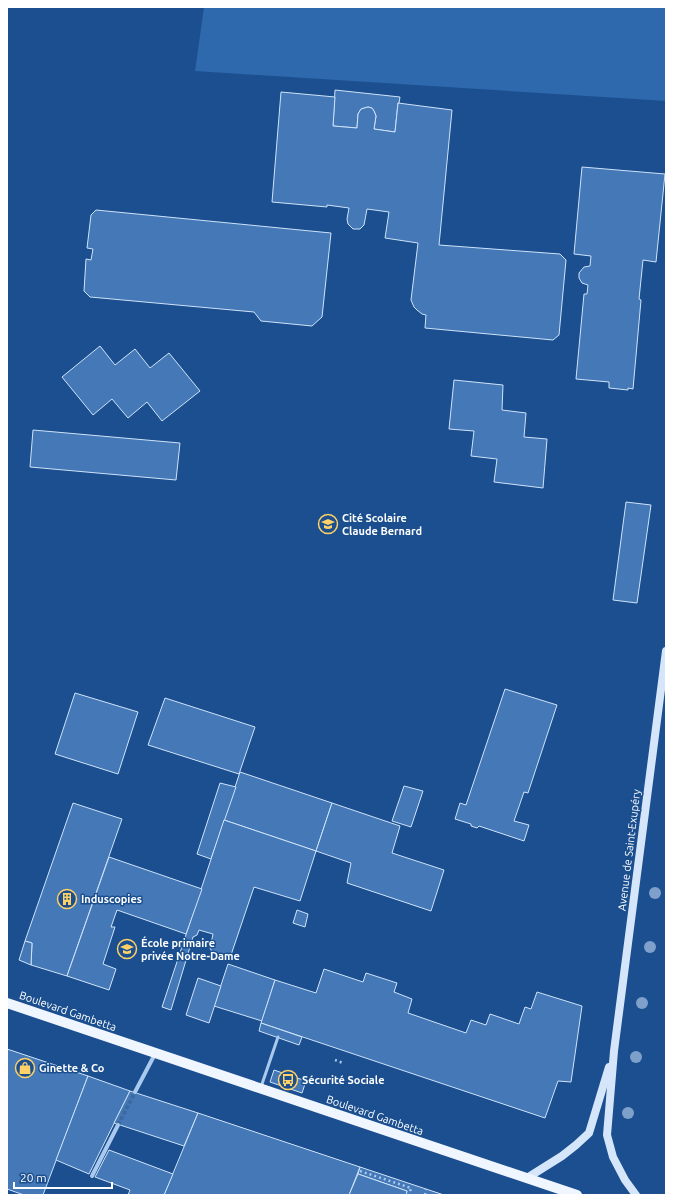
<svg xmlns="http://www.w3.org/2000/svg" width="673" height="1202" viewBox="0 0 673 1202" font-family="Ubuntu,sans-serif">
  <rect width="100%" height="100%" fill="#1b4f8f"/>
  <polygon fill="#2e69ad" points="204,7 666,7 666,101 195,71"/>
  <g fill="#4478b7" stroke="#cfe3fa">
    <polygon points="335,90 400,97 399,103 398,103 395,132 374,129 376,116 374,111 372,108 368,107 361,109 358,114 357,128 333,126"/>
    <polygon points="281,92 335,97 333,126 357,128 358,114 361,109 368,107 372,108 374,111 376,116 374,129 395,132 398,103 452,110 439,245 560,254 566,260 559,335 553,340 425,328 426,315 422,314 417,310 414,307 411,300 418,243 385,238 389,212 367,209 364,225 360,229 353,229 348,224 347,219 349,208 327,205 327,207 272,202"/>
    <polygon points="582,167 665,174 656,262 643,260 639,299 641,300 633,389 628,388 628,390 609,388 609,382 576,379 584,294 587,294 588,285 582,283 579,278 579,273 584,267 590,266 591,256 574,254"/>
    <polygon points="96,210 331,233 322,317 312,326 261,321 254,312 90,297 84,291 86,259 91,260 93,249 87,248 91,215"/>
    <polygon points="100,346 115,365 135,349 150,368 169,353 200,391 162,421 147,402 128,418 112,399 93,415 62,377"/>
    <polygon points="454,380 503,385 502,410 526,413 524,437 547,439 543,488 494,482 497,459 471,456 474,431 449,429"/>
    <polygon points="33,430 180,443 176,480 30,467"/>
    <polygon points="626,502 651,505 637,603 613,600"/>
    <polygon points="505,689 557,705 528,793 524,792 514,821 529,825 524,841 479,826 477,828 471,826 471,824 455,819 460,803 466,805"/>
    <polygon points="75,693 138,712 118,774 55,754"/>
    <polygon points="165,698 255,727 239,774 148,745"/>
    <polygon points="240,772 332,803 316,851 224,820"/>
    <polygon points="220,783 236,787 211,859 197,854"/>
    <polygon points="404,786 423,791 411,827 392,821"/>
    <polygon points="73,803 122,819 67,976 31,965 32,943 25,941"/>
    <polygon points="332,803 400,826 392,853 444,870 431,911 347,883 351,863 316,851"/>
    <polygon points="224,820 316,851 300,901 254,887 230,958 212,952 210,948 213,934 199,930 197,935 193,937 171,1010 162,1007"/>
    <polygon points="109,857 202,889 186,934 117,910 111,927 115,927 103,964 116,969 109,990 67,976"/>
    <polygon points="297,910 308,914 305,927 293,923"/>
    <polygon points="25,941 32,943 31,965 19,960"/>
    <polygon points="228,964 275,980 262,1021 214,1006"/>
    <polygon points="324,969 363,982 366,973 397,983 394,992 412,999 408,1013 466,1033 471,1020 486,1025 490,1014 519,1024 525,1007 531,1009 537,992 582,1006 571,1082 558,1081 545,1118 261,1023 275,980 316,993"/>
    <polygon points="198,978 221,986 209,1023 186,1015"/>
    <polygon points="261,1023 302,1037 299,1045 259,1031"/>
    <polygon points="7,1049 88,1076 43,1195 24,1195 7,1189"/>
    <polygon points="274,1070 306,1081 302,1093 270,1082"/>
    <polygon points="88,1076 130,1091 89,1174 56,1160"/>
    <polygon points="130,1091 198,1113 184,1146 114,1123"/>
    <polygon points="198,1113 360,1167 349,1195 164,1195"/>
    <polygon points="109,1150 173,1174 164,1195 128,1195 130,1190 95,1177"/>
    <polygon points="360,1167 444,1195 406,1195 407,1191 358,1174"/>
    <polygon points="358,1174 407,1191 406,1195 349,1195"/>
  </g>
  <g fill="none" stroke-linecap="round" stroke-linejoin="round">
    <polyline stroke="#3d69a0" stroke-width="4" stroke-dasharray="4 2" stroke-linecap="butt" points="118,1125 135,1092"/>
    <g stroke="#a9c9ee" stroke-width="2.5" stroke-dasharray="2 3" stroke-linecap="butt">
      <polyline points="335,1060 343,1063"/>
      <polyline points="360,1171 411,1188 409,1195"/>
      <polyline points="425,1195 426,1189"/>
    </g>
    <polyline stroke="#a9c9ee" stroke-width="3" points="261,1087 278,1037"/>
    <g stroke="#a9c9ee" stroke-width="4">
      <polyline points="135,1092 155,1054"/>
      <polyline points="92,1176 118,1125"/>
    </g>
    <g stroke="#d6e6fa" stroke-width="8">
      <polyline points="527,1178 562,1156 576,1145 589,1133 609,1067"/>
      <polyline points="636,1195 625,1180 613,1157 607,1135 614,1051 666,651"/>
    </g>
    <polyline stroke="#f0f6ff" stroke-width="10" points="7,1003 577,1195"/>
  </g>
  <g fill="#7ea0ca">
    <circle cx="655" cy="893" r="6"/>
    <circle cx="650" cy="947" r="6"/>
    <circle cx="642" cy="1003" r="6"/>
    <circle cx="636" cy="1057" r="6"/>
    <circle cx="628" cy="1113" r="6"/>
  </g>
  <defs>
    <symbol id="school-ring" viewBox="-11 -11 22 22"><circle r="9.5" fill="#1b4f8f" stroke="#ffd166" stroke-width="1.5"/><path d="M0-5L7-2L0 1L-7-2ZM-4 1L0 2.5L4 1V4Q0 6-4 4Z" fill="#ffd166"/></symbol>
    <symbol id="building-ring" viewBox="-11 -11 22 22"><circle r="9.5" fill="#1b4f8f" stroke="#ffd166" stroke-width="1.5"/><path d="M-4-6H4V6H1V3H-1V6H-4ZM-2.5-4.3h1.7v1.8h-1.7ZM.8-4.3h1.7v1.8H.8ZM-2.5-1h1.7V.8h-1.7ZM.8-1h1.7V.8H.8Z" fill="#ffd166"/></symbol>
    <symbol id="shop-ring" viewBox="-11 -11 22 22"><circle r="9.5" fill="#1b4f8f" stroke="#ffd166" stroke-width="1.5"/><path d="M-5-2.5h2.3a2.7 3.5 0 0 1 5.4 0H5L5.5 6h-11ZM-1.5-2.5h3a1.5 2.3 0 0 0-3 0Z" fill="#ffd166"/></symbol>
    <symbol id="bus-ring" viewBox="-11 -11 22 22"><circle r="9.5" fill="#1b4f8f" stroke="#ffd166" stroke-width="1.5"/><path d="M-5-6H5V4H4V6H2V4H-2V6H-4V4H-5ZM-3.5-4V0h7V-4ZM-3.5 1.2v1.5H-2V1.2ZM2 1.2v1.5H3.5V1.2Z" fill="#ffd166"/></symbol>
  </defs>
  <g fill-rule="evenodd">
    <use href="#school-ring" x="317" y="513" width="22" height="22"/>
    <use href="#building-ring" x="56" y="888" width="22" height="22"/>
    <use href="#school-ring" x="116" y="938" width="22" height="22"/>
    <use href="#shop-ring" x="14" y="1057" width="22" height="22"/>
    <use href="#bus-ring" x="277" y="1069" width="22" height="22"/>
  </g>
  <g text-anchor="middle" dominant-baseline="central" stroke-width="3" stroke-linejoin="round" paint-order="stroke">
    <g font-size="11" font-weight="bold" fill="#fff" stroke="#1b4f8f" text-anchor="start">
      <text x="342" y="518">Cité Scolaire<tspan x="342" dy="13">Claude Bernard</tspan></text>
      <text x="81" y="899">Induscopies</text>
      <text x="141" y="943">École primaire<tspan x="141" dy="13">privée Notre-Dame</tspan></text>
      <text x="39" y="1068">Ginette &amp; Co</text>
      <text x="302" y="1080">Sécurité Sociale</text>
    </g>
    <g font-size="11" fill="#fff" stroke="#1b4f8f">
      <text transform="translate(629 850) rotate(-83)">Avenue de Saint-Exupéry</text>
      <text transform="translate(68 1011) rotate(19)">Boulevard Gambetta</text>
      <text transform="translate(375 1115) rotate(19)">Boulevard Gambetta</text>
    </g>
  </g>
  <rect width="673" height="1202" fill="none" stroke="#ffffff" stroke-width="16"/>
  <path d="M14 1182v6h98v-6" fill="none" stroke="#ffffff" stroke-width="2"/>
  <text x="20" y="1182" font-size="12" fill="#ffffff" stroke="#1b4f8f" stroke-width="3" paint-order="stroke">20 m</text>
</svg>
